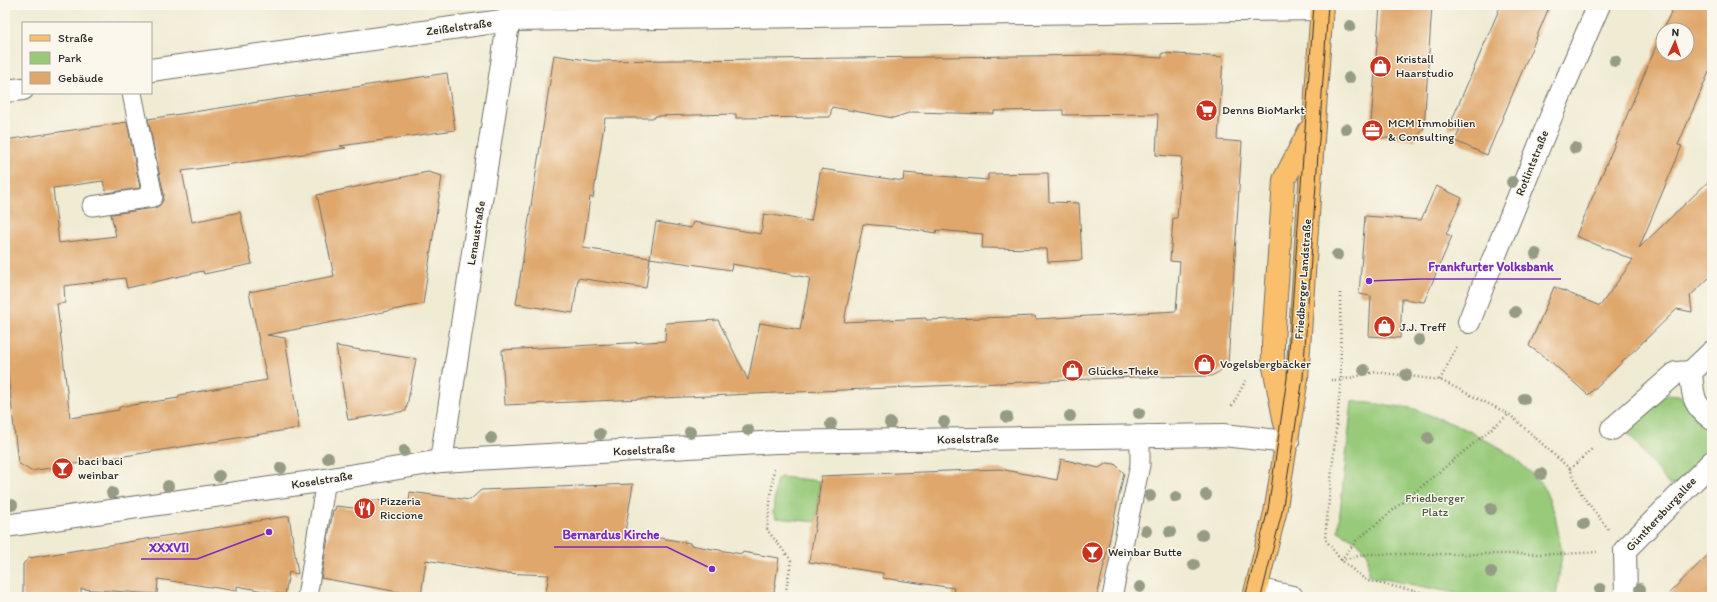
<svg xmlns="http://www.w3.org/2000/svg" width="1717" height="602" viewBox="0 0 1717 602" font-family="Itim,sans-serif">
  <rect width="100%" height="100%" fill="#fbf7ec"/>
  <filter id="ink" filterUnits="userSpaceOnUse"><feTurbulence type="fractalNoise" baseFrequency=".025" numOctaves="2"/><feDisplacementMap in="SourceGraphic" scale="8" xChannelSelector="R" yChannelSelector="G"/><feConvolveMatrix kernelMatrix="1 2 1 2 8 2 1 2 1" color-interpolation-filters="sRGB"/></filter>
  <filter id="wash" filterUnits="userSpaceOnUse"><feTurbulence type="fractalNoise" baseFrequency=".012" numOctaves="4" result="noise"/><feDisplacementMap in="SourceGraphic" scale="16" xChannelSelector="R" yChannelSelector="G"/><feGaussianBlur stdDeviation="0.9" result="paint"/><feColorMatrix in="noise" values="0 0 0 0 0 0 0 0 0 0 0 0 0 0 0 0 0 1.4 0 .05"/><feComposite in="paint" operator="in"/></filter>
  <g filter="url(#wash)">
    <rect width="100%" height="100%" fill="#f0ebd3"/>
    <g fill="#98ca7a" stroke="#627a52">
      <polygon points="1667,394 1679,395 1712,430 1712,450 1678,484 1669,485 1626,430"/>
      <polygon points="1352,401 1412,408 1461,427 1481,437 1514,457 1543,485 1555,514 1562,554 1556,597 1475,597 1368,576 1368,554 1356,541 1338,531"/>
      <polygon points="780,477 820,481 816,522 776,518 773,513 776,481"/>
    </g>
    <g id="blocks">
      <g fill="#dfa76c" fill-rule="evenodd">
        <polygon points="1380,5 1432,5 1424,128 1415,140 1370,137"/>
        <polygon points="1501,5 1550,5 1487,155 1455,141 1462,124 1448,129"/>
        <polygon points="1674,5 1712,5 1712,65 1678,145 1682,146 1639,248 1712,178 1712,275 1690,296 1692,312 1677,309 1588,395 1549,360 1529,346 1554,287 1600,306 1633,260 1576,236 1663,30 1663,54 1687,54 1687,30 1663,30"/>
        <path d="M 1162,53 L 1223,57 L 1218,140 L 1242,142 L 1228,364 L 1219,372 L 1211,376 L 1136,377 L 505,405 L 502,350 L 665,341 L 666,323 L 718,320 L 748,380 L 760,323 L 800,330 L 810,278 L 732,264 L 731,270 L 650,258 L 646,288 L 578,278 L 573,313 L 516,304 L 554,55 L 593,61 L 1110,55 L 1162,58 ZM 832,107 L 893,118 L 912,112 L 994,114 L 994,111 L 1063,110 L 1063,115 L 1158,114 L 1156,155 L 1182,157 L 1177,218 L 1173,218 L 1170,261 L 1180,262 L 1176,311 L 1036,319 L 1035,316 L 926,320 L 926,318 L 844,322 L 863,224 L 896,227 L 936,233 L 937,230 L 983,234 L 982,248 L 1047,249 L 1048,262 L 1082,260 L 1079,203 L 1049,202 L 1048,173 L 988,174 L 988,180 L 904,173 L 903,181 L 821,169 L 811,221 L 764,214 L 761,234 L 693,222 L 691,228 L 656,222 L 650,258 L 583,248 L 590,197 L 593,198 L 605,118 L 655,118 L 655,116 L 736,114 L 736,118 L 830,117 Z"/>
        <polygon points="447,73 455,130 340,146 346,148 182,171 192,222 240,212 252,264 204,274 203,271 127,288 125,278 64,286 65,303 57,304 70,418 119,410 119,407 179,398 179,395 267,380 249,292 334,276 317,195 428,172 442,176 423,304 267,335 285,338 299,428 31,471 18,463 5,348 5,140 127,122 140,188 106,193 103,181 53,188 59,243 116,236 111,214 155,208 160,205 163,200 164,195 148,119"/>
        <polygon points="1436,186 1462,198 1446,234 1452,236 1424,302 1402,299 1400,338 1369,336 1371,296 1359,294 1365,216 1421,220"/>
        <polygon points="336,346 416,359 406,411 348,420"/>
        <polygon points="1061,459 1099,468 1107,463 1115,464 1124,473 1097,597 952,597 954,588 883,578 883,573 809,562 816,522 821,476 1000,469 1057,480"/>
        <polygon points="633,484 625,532 690,543 690,545 742,554 742,552 779,558 774,592 770,592 770,597 545,597 549,575 502,573 426,560 421,596 321,578 333,510 335,510 336,506 362,509 363,499 403,503 403,500 409,501 410,492 470,500 481,490"/>
        <polygon points="289,516 298,574 289,572 285,595 237,586 237,591 158,579 157,594 81,589 81,597 23,597 23,564 29,558"/>
        <polygon points="1712,551 1712,597 1665,597"/>
      </g>
    </g>
  </g>
  <g filter="url(#ink)">
    <use href="#blocks" fill-opacity="0" stroke="#706e66" stroke-width="1"/>
    <g fill="none" stroke-linecap="round" stroke-linejoin="round">
      <defs>
        <g id="service">
          <polyline points="92,206 153,197 132,93"/>
          <polyline points="307,597 326,480"/>
          <polyline points="1112,597 1140,465 1140,437"/>
        </g>
        <g id="pedestrian">
          <polyline points="1469,322 1493,260"/>
          <polyline points="1612,429 1676,373 1691,372"/>
        </g>
        <g id="minor">
          <polyline points="151,70 509,20 1321,9"/>
          <polyline points="5,91 23,89"/>
          <polyline points="1493,260 1557,102 1599,5"/>
          <path d="M 1712,352 L 1691,372 C 1693,396 1692,404 1712,419"/>
          <polyline points="441,461 511,5"/>
          <polyline points="5,526 326,480 441,461 776,442 1223,435 1288,442"/>
          <polyline points="1256,589 1292,597"/>
          <polyline points="1626,597 1625,550 1712,462"/>
        </g>
        <g id="primary">
          <polyline points="1285,423 1273,362 1273,342 1284,180 1309,131"/>
          <polyline points="1254,597 1275,513 1297,378 1322,5"/>
        </g>
      </defs>
      <use href="#service" stroke="#706e66" stroke-width="21"/>
      <use href="#pedestrian" stroke="#706e66" stroke-width="24"/>
      <use href="#minor" stroke="#706e66" stroke-width="24"/>
      <use href="#primary" stroke="#706e66" stroke-width="24"/>
      <g stroke="#706e66" stroke-width="2.5" stroke-dasharray="1 3" stroke-linecap="butt">
        <polyline points="1340,293 1341,380 1325,539 1341,560 1367,581 1445,597"/>
        <polyline points="1331,380 1341,380 1376,372 1440,380 1509,414 1570,469 1582,495 1608,529"/>
        <polyline points="1440,380 1457,346"/>
        <polyline points="1232,406 1247,378"/>
        <polyline points="774,469 767,530 791,560 785,597"/>
        <polyline points="1570,469 1593,448"/>
        <polyline points="1341,560 1368,554 1562,554 1597,552"/>
        <polyline points="1341,560 1356,541 1509,414"/>
      </g>
      <use href="#service" stroke="#fff" stroke-width="19"/>
      <use href="#pedestrian" stroke="#fff" stroke-width="22"/>
      <use href="#minor" stroke="#fff" stroke-width="22"/>
      <use href="#primary" stroke="#f9bf6c" stroke-width="22"/>
      <g stroke="#2b2b2b" stroke-width="1">
        <polyline points="1245,597 1268,510 1287,378 1314,5"/>
        <polyline points="1261,597 1282,512 1303,378 1328,5"/>
      </g>
    </g>
    <g fill="#969c84">
      <circle cx="1350" cy="26" r="6"/>
      <circle cx="1615" cy="61" r="6"/>
      <circle cx="1349" cy="78" r="6"/>
      <circle cx="1346" cy="129" r="6"/>
      <circle cx="1575" cy="148" r="6"/>
      <circle cx="1512" cy="182" r="6"/>
      <circle cx="1536" cy="254" r="6"/>
      <circle cx="1337" cy="255" r="6"/>
      <circle cx="1515" cy="312" r="6"/>
      <circle cx="1419" cy="340" r="6"/>
      <circle cx="1364" cy="370" r="6"/>
      <circle cx="1406" cy="375" r="6"/>
      <circle cx="1524" cy="399" r="6"/>
      <circle cx="1139" cy="413" r="6"/>
      <circle cx="1070" cy="416" r="6"/>
      <circle cx="1007" cy="417" r="6"/>
      <circle cx="944" cy="422" r="6"/>
      <circle cx="890" cy="423" r="6"/>
      <circle cx="831" cy="424" r="6"/>
      <circle cx="748" cy="430" r="6"/>
      <circle cx="690" cy="432" r="6"/>
      <circle cx="600" cy="434" r="6"/>
      <circle cx="491" cy="438" r="6"/>
      <circle cx="1428" cy="438" r="6"/>
      <circle cx="404" cy="451" r="6"/>
      <circle cx="328" cy="458" r="6"/>
      <circle cx="281" cy="468" r="6"/>
      <circle cx="1541" cy="474" r="6"/>
      <circle cx="219" cy="476" r="6"/>
      <circle cx="168" cy="486" r="6"/>
      <circle cx="112" cy="493" r="6"/>
      <circle cx="1206" cy="495" r="6"/>
      <circle cx="1150" cy="496" r="6"/>
      <circle cx="1176" cy="497" r="6"/>
      <circle cx="12" cy="505" r="6"/>
      <circle cx="1491" cy="509" r="6"/>
      <circle cx="1584" cy="524" r="6"/>
      <circle cx="1146" cy="531" r="6"/>
      <circle cx="1170" cy="532" r="6"/>
      <circle cx="1202" cy="535" r="6"/>
      <circle cx="1194" cy="565" r="6"/>
      <circle cx="1491" cy="572" r="6"/>
      <circle cx="1140" cy="587" r="6"/>
      <circle cx="1600" cy="589" r="6"/>
      <circle cx="1640" cy="589" r="6"/>
    </g>
  </g>
  <defs>
    <symbol id="shop-disc" viewBox="-11 -11 22 22"><circle r="9.5" fill="#c8321e" stroke="#fbf7ec"/><path d="M-5-2.5h2.3a2.7 3.5 0 0 1 5.4 0H5L5.5 6h-11ZM-1.5-2.5h3a1.5 2.3 0 0 0-3 0Z" fill="#fff"/></symbol>
    <symbol id="supermarket-disc" viewBox="-11 -11 22 22"><circle r="9.5" fill="#c8321e" stroke="#fbf7ec"/><path d="M-6-5.5h2.5l.6 2H6L4.5 2H-2.5L-4.4-4H-6ZM-1.5 3.2a1.3 1.3 0 1 0 .1 0ZM3 3.2a1.3 1.3 0 1 0 .1 0Z" fill="#fff"/></symbol>
    <symbol id="office-disc" viewBox="-11 -11 22 22"><circle r="9.5" fill="#c8321e" stroke="#fbf7ec"/><path d="M-6-3h4V-5.5h4V-3h4V5H-6ZM-1-4.5V-3h2v-1.5ZM-6 0V1H6V0Z" fill="#fff"/></symbol>
    <symbol id="bar-disc" viewBox="-11 -11 22 22"><circle r="9.5" fill="#c8321e" stroke="#fbf7ec"/><path d="M-6-5H6L.8 .8V4.5H3.5V6h-7V4.5H-.8V.8Z" fill="#fff"/></symbol>
    <symbol id="restaurant-disc" viewBox="-11 -11 22 22"><circle r="9.5" fill="#c8321e" stroke="#fbf7ec"/><path d="M-5-6h1v4h1v-4h1v4h1v-4h1v5L-1.5 .5V6h-2V.5L-5-1ZM5-6V6H3V1.5H1.5Q1.5-4 5-6Z" fill="#fff"/></symbol>
  </defs>
  <g fill-rule="evenodd">
    <use href="#shop-disc" x="1368" y="54" width="25" height="25"/>
    <use href="#supermarket-disc" x="1194" y="98" width="25" height="25"/>
    <use href="#office-disc" x="1360" y="118" width="25" height="25"/>
    <use href="#shop-disc" x="1372" y="314" width="25" height="25"/>
    <use href="#shop-disc" x="1192" y="352" width="25" height="25"/>
    <use href="#shop-disc" x="1060" y="358" width="25" height="25"/>
    <use href="#bar-disc" x="50" y="456" width="25" height="25"/>
    <use href="#restaurant-disc" x="352" y="496" width="25" height="25"/>
    <use href="#bar-disc" x="1080" y="540" width="25" height="25"/>
  </g>
  <g text-anchor="middle" dominant-baseline="central" stroke-width="3" stroke-linejoin="round" paint-order="stroke">
    <g font-size="12" fill="#2b2b2b" stroke="#fbf7ec">
      <text transform="translate(459 27) rotate(-8)">Zeißelstraße</text>
      <text transform="translate(1532 163) rotate(-68)">Rotlintstraße</text>
      <text transform="translate(476 233) rotate(-81)">Lenaustraße</text>
      <text transform="translate(1303 279) rotate(-86)">Friedberger Landstraße</text>
      <text transform="translate(968 439) rotate(-1)">Koselstraße</text>
      <text transform="translate(644 450) rotate(-3)">Koselstraße</text>
      <text transform="translate(322 480) rotate(-9)">Koselstraße</text>
      <text transform="translate(1661 514) rotate(-47)">Günthersburgallee</text>
    </g>
    <g font-size="12" fill="#2b2b2b" stroke="#fbf7ec" text-anchor="start">
      <text x="1396" y="59">Kristall<tspan x="1396" dy="14">Haarstudio</tspan></text>
      <text x="1222" y="110">Denns BioMarkt</text>
      <text x="1388" y="123">MCM Immobilien<tspan x="1388" dy="14">&amp; Consulting</tspan></text>
      <text x="1400" y="327">J.J. Treff</text>
      <text x="1220" y="364">Vogelsbergbäcker</text>
      <text x="1088" y="371">Glücks-Theke</text>
      <text x="78" y="461">baci baci<tspan x="78" dy="14">weinbar</tspan></text>
      <text x="380" y="501">Pizzeria<tspan x="380" dy="14">Riccione</tspan></text>
      <text x="1108" y="552">Weinbar Butte</text>
    </g>
    <g font-size="12" fill="#4c5b43" stroke="#fbf7ec">
      <text x="1435" y="498">Friedberger<tspan x="1435" dy="14">Platz</tspan></text>
    </g>
  </g>
  <path fill="none" stroke="#7b2cbf" stroke-width="1.5" d="M1369 281L1420 279H1561M712 569L667 547H554M269 532L197 559H141"/>
  <g fill="#7b2cbf" stroke="#fbf7ec" stroke-width="1.5">
    <circle cx="1369" cy="281" r="4"/>
    <circle cx="712" cy="569" r="4"/>
    <circle cx="269" cy="532" r="4"/>
  </g>
  <g font-size="13" text-anchor="middle" font-weight="bold" fill="#7b2cbf" stroke="#fbf7ec" stroke-width="3" stroke-linejoin="round" paint-order="stroke">
    <text x="1491" y="271">Frankfurter Volksbank</text>
    <text x="611" y="539">Bernardus Kirche</text>
    <text x="169" y="552">XXXVII</text>
  </g>
  <rect width="1717" height="602" fill="none" stroke="#fbf7ec" stroke-width="20"/>
  <rect x="22" y="22" width="130" height="72" fill="#fbf7ec" stroke="#a8a59f"/>
  <rect x="30" y="35" width="20" height="6" fill="#f9bf6c" stroke="#a8a59f"/>
  <text x="58" y="42" font-size="12" fill="#2b2b2b">Straße</text>
  <rect x="30" y="52" width="20" height="12" fill="#98ca7a" stroke="#a8a59f"/>
  <text x="58" y="62" font-size="12" fill="#2b2b2b">Park</text>
  <rect x="30" y="72" width="20" height="12" fill="#dfa76c" stroke="#a8a59f"/>
  <text x="58" y="82" font-size="12" fill="#2b2b2b">Gebäude</text>
  <g transform="translate(1675 42) rotate(3)"><circle r="19" fill="#fbf7ec" stroke="#a8a59f"/>
  <path d="M0-3L7 15L0 10L-7 15Z" fill="#c8321e"/>
  <text y="-6" font-size="11" font-weight="bold" text-anchor="middle" fill="#2b2b2b">N</text>
  </g>
</svg>
